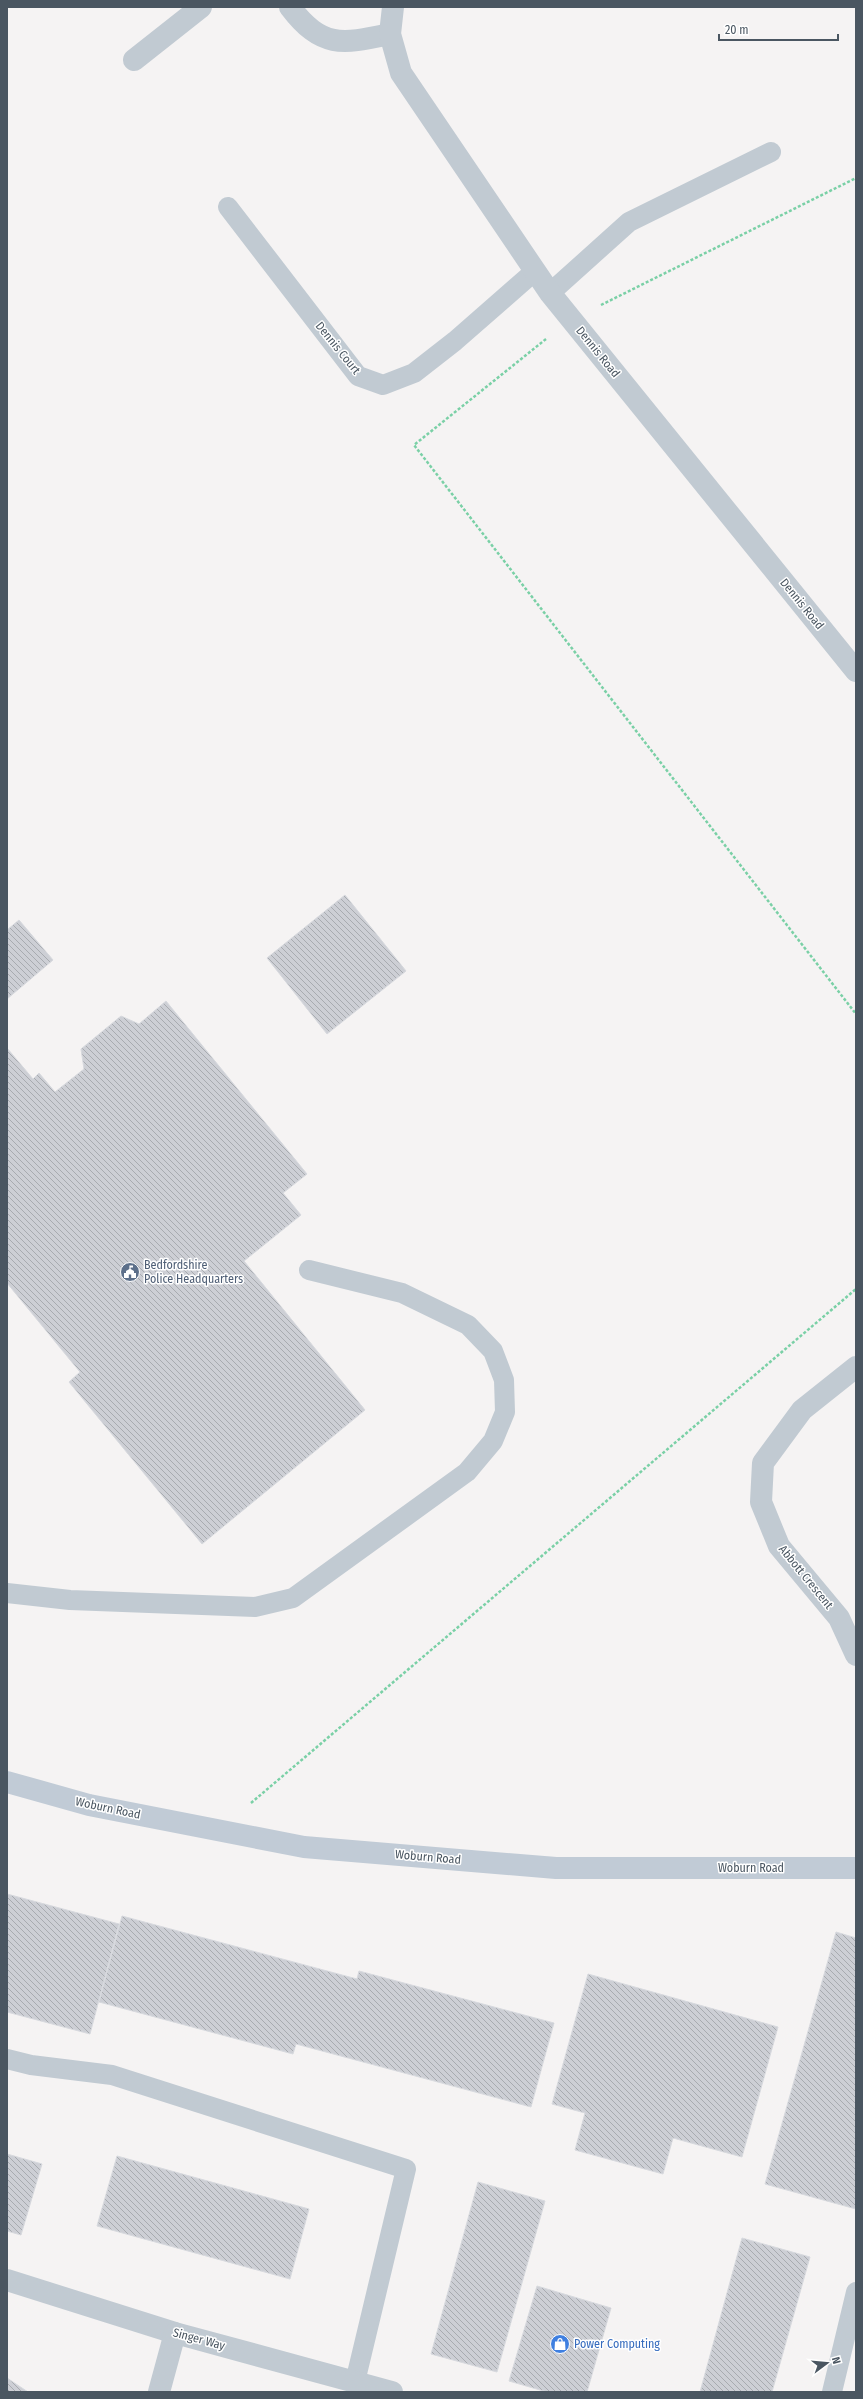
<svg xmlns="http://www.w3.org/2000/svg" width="863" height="2399" viewBox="0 0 863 2399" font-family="'Fira Sans Condensed',sans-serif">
  <defs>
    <pattern id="building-back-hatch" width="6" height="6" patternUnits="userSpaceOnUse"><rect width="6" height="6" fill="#cdcfd5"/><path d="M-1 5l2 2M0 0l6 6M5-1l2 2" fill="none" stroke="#a8abb0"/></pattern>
  </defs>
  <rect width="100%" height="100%" fill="#f5f3f3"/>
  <g fill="url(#building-back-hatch)" stroke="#d7d9de">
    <polygon points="345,895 406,971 327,1034 267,958"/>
    <polygon points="19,920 53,960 7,999 7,930"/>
    <polygon points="166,1001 307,1174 283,1193 301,1215 244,1261 365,1410 202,1544 69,1382 80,1372 7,1283 7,1048 33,1079 39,1073 55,1092 84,1069 81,1049 121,1016 139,1024"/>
    <polygon points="7,1894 119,1924 90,2034 7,2012"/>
    <polygon points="122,1916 357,1979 359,1971 554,2023 531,2107 296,2044 293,2054 99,2002"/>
    <polygon points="836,1932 856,1938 856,2209 765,2184"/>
    <polygon points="588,1974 778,2027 742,2157 673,2138 663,2174 575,2150 585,2113 552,2104"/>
    <polygon points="7,2154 42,2164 21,2235 7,2231"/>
    <polygon points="117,2156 309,2209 290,2279 97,2226"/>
    <polygon points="478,2182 545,2201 497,2372 431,2354"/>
    <polygon points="742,2238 810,2257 772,2392 700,2392"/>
    <polygon points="537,2286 611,2308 587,2392 547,2392 509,2381"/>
    <polygon points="7,2378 28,2392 7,2392"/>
  </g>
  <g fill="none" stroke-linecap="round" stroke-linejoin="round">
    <g stroke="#7ad0a6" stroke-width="2.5" stroke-dasharray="3 2" stroke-linecap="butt">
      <polyline points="601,305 856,178"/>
      <polyline points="546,339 414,445 856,1014"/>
      <polyline points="251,1803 856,1289"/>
    </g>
    <g stroke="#c1cad2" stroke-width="20">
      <polyline points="228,207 358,376 383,385 414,373 455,341 535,271"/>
      <polyline points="550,293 629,222 771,152"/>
      <polyline points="7,1593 70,1600 255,1607 293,1598 467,1472 493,1441 505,1412 504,1380 493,1351 468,1325 402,1293 309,1270"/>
      <polyline points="7,2059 31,2065 112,2075 406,2169 355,2382"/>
      <polyline points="832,2392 856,2292"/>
    </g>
    <g stroke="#c1cad2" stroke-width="22">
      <path d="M 290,7 C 322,49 342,44 390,34"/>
      <polyline points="393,7 390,34 401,73 550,293 856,671"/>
      <polyline points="134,60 201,7"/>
      <polyline points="856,1367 802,1410 763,1463 761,1502 779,1546 839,1618 856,1655"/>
      <polyline points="7,2280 175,2333 392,2392"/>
      <polyline points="159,2392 175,2333"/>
    </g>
    <polyline stroke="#c1cbd6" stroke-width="22" points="7,1782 89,1805 304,1847 556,1868 856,1868"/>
  </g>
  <defs>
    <symbol id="civic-disc" viewBox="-11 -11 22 22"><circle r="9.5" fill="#5c6f8a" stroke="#fff"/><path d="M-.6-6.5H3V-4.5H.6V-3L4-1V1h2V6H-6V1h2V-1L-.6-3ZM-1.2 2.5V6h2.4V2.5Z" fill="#fff"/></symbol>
    <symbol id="shop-disc" viewBox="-11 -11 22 22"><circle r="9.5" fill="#3f7fe0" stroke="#fff"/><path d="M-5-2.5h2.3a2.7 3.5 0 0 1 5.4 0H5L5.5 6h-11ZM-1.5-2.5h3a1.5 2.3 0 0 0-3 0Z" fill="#fff"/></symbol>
  </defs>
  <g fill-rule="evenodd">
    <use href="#civic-disc" x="119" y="1261" width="22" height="22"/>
    <use href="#shop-disc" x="549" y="2333" width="22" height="22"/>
  </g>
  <g text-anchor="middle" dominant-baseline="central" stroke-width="3" stroke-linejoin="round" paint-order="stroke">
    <g font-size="12" fill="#4a5661" stroke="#fff">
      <text transform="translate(338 348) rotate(51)">Dennis Court</text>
      <text transform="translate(598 352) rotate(51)">Dennis Road</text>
      <text transform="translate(802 604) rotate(51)">Dennis Road</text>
      <text transform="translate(806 1577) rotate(51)">Abbott Crescent</text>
      <text transform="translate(108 1808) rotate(12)">Woburn Road</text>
      <text transform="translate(428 1857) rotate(5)">Woburn Road</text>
      <text x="751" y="1868">Woburn Road</text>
      <text transform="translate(199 2339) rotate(15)">Singer Way</text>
    </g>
    <g font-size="12" fill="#4e5e75" stroke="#fff" text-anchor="start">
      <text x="144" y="1265">Bedfordshire<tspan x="144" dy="14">Police Headquarters</tspan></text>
    </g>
    <g font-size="12" fill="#366cbe" stroke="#fff" text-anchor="start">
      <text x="574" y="2344">Power Computing</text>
    </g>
  </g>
  <rect width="863" height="2399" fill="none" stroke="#4a5661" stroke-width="16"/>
  <g transform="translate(827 2363) rotate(74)" stroke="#ffffff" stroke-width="3" paint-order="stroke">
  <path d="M0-3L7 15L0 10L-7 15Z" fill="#4a5661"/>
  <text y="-6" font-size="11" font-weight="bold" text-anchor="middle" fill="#4a5661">N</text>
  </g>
  <path d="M719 34v6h119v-6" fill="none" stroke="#4a5661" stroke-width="2"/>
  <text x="725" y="34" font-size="12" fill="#4a5661" stroke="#ffffff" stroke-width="3" paint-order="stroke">20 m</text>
</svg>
